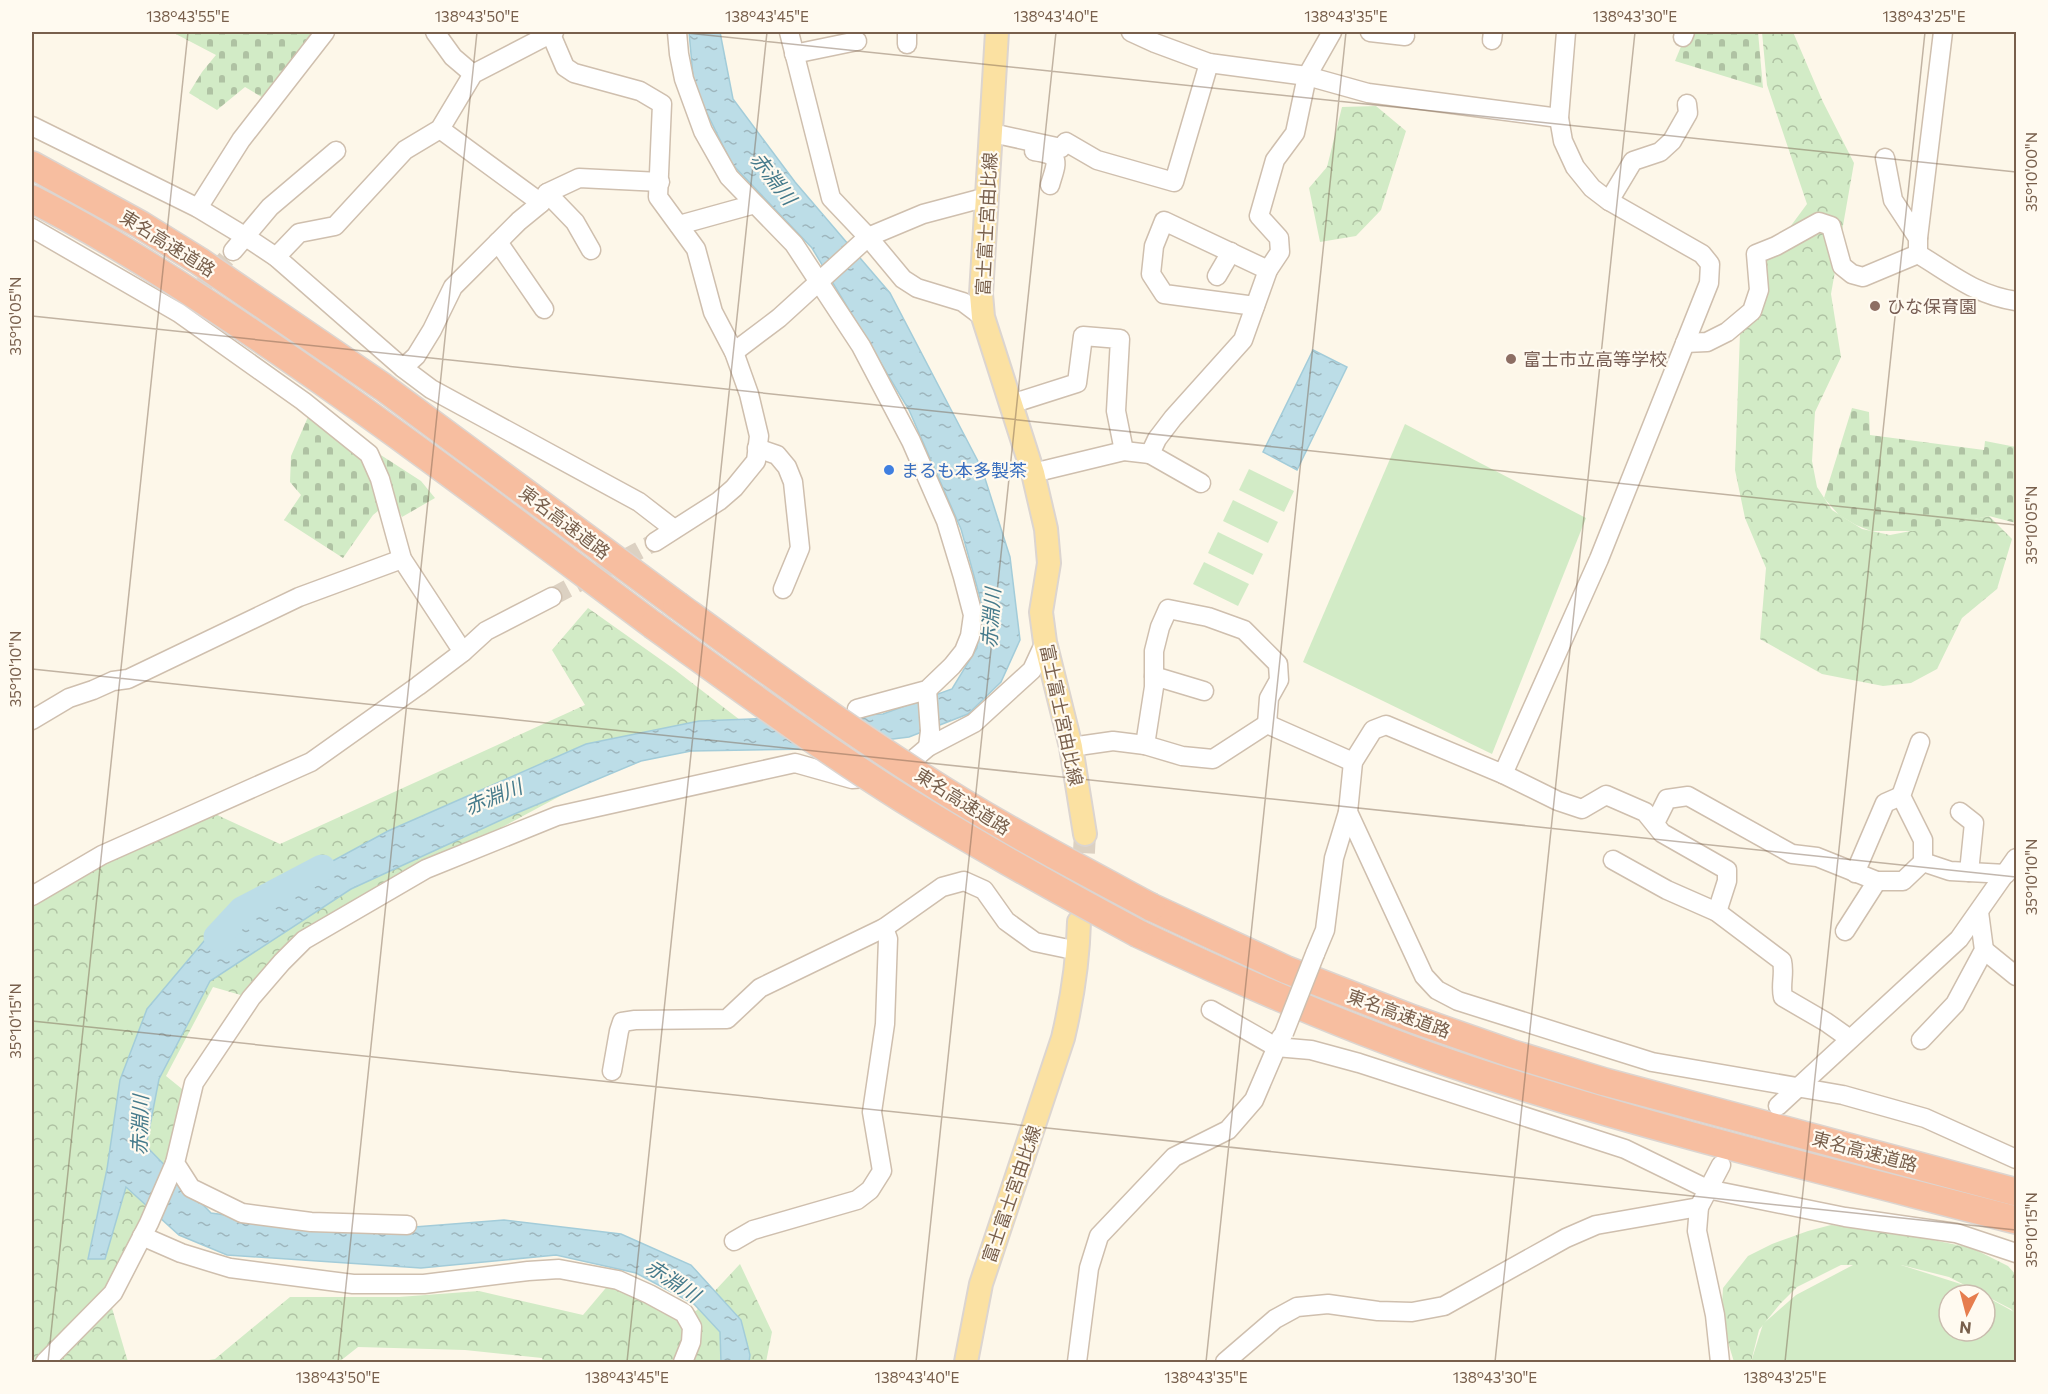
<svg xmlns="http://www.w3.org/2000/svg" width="2048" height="1394" viewBox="0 0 2048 1394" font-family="Commissioner,'Noto Sans JP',sans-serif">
  <defs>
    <pattern id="forest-crowns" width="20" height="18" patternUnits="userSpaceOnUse" patternTransform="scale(1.5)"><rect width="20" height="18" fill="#d2ebc6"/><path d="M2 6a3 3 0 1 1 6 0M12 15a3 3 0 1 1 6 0" fill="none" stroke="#afc2a3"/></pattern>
    <pattern id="cemetery-stones" width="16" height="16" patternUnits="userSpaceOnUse" patternTransform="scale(1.5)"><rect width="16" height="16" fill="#d2ebc6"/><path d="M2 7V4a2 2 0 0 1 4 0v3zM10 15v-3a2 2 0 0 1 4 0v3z" fill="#afc2a3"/></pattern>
    <pattern id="water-ripples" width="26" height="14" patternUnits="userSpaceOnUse" patternTransform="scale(1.5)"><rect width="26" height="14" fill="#bcdde7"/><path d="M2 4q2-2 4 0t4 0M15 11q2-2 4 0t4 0" fill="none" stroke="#9eb6bd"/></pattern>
  </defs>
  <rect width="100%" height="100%" fill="#fdf7e9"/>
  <g fill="url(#forest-crowns)">
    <polygon points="1762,32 1793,32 1823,102 1854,163 1831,294 1841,357 1815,412 1812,461 1817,487 1832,510 1862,529 1890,535 1989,516 2012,539 1997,589 1962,618 1937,669 1911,683 1883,686 1822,674 1760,639 1766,568 1745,518 1735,470 1740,333 1759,298 1756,254 1776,246 1807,204 1767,85"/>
    <polygon points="1376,106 1406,131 1381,210 1356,236 1320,242 1309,188 1327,167 1342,107"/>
    <polygon points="588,608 674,669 740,720 672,736 480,839 304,940 251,998 213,987 166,1076 187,1093 155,1201 105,1290 68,1331 32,1362 32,907 127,846 215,814 280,844 585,705 552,650"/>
    <polygon points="1831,1225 1879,1229 1972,1248 2008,1266 2016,1275 2016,1315 2011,1309 1949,1277 1901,1265 1841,1265 1797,1287 1780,1304 1759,1330 1751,1362 1734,1362 1721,1319 1723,1288 1748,1256 1772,1244 1808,1231"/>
    <polygon points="740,1264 772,1332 766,1362 543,1362 542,1358 465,1350 358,1347 339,1362 197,1362 215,1359 290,1297 399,1297 479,1291 583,1315 610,1283 696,1311"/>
    <polygon points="112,1308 128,1362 54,1362"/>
  </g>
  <g fill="url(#cemetery-stones)">
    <polygon points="172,32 327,32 265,99 245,87 217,110 189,93 202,72 216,55"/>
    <polygon points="1687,32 1758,32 1763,88 1675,61"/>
    <polygon points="1852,408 1869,412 1870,435 1984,450 1985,441 2016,447 2016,523 1989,516 1917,531 1871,531 1856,525 1839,515 1824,498"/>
    <polygon points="311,410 421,481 435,498 402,517 393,499 373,515 343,558 284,520 301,495 290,482 291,456"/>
  </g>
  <g fill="#d2ebc6">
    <polygon points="1405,424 1586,518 1492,754 1303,662"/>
    <polygon points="1249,469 1294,491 1284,512 1239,490"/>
    <polygon points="1233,500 1278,522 1268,543 1223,521"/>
    <polygon points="1218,532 1263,554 1253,575 1208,553"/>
    <polygon points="1204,562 1249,584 1238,606 1193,584"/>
    <polygon points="1853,1265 1901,1265 1967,1286 1984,1295 1949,1295 1949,1331 1985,1331 1985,1296 2016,1313 2016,1362 1751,1362 1763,1324 1796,1295"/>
  </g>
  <g fill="url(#water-ripples)" stroke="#a3ccd9" stroke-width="1.5">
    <polygon points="689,32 720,32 733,99 795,182 890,293 982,469 1010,557 1020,640 1001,682 968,714 909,737 811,749 691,751 641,761 512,815 351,889 210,981 159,1079 146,1146 211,1213 350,1232 504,1220 621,1234 691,1265 741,1320 750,1355 749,1362 721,1362 720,1332 694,1304 636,1273 556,1255 421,1268 227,1255 179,1235 126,1187 105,1259 88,1259 107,1169 120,1080 147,1009 220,922 388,831 586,744 699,721 883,714 952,689 977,648 981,601 961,529 909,410 812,248 732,164 694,87"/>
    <polygon points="1313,350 1347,367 1297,470 1263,452"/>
  </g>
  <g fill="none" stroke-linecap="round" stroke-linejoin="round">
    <polyline stroke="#bcdde7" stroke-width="27" points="217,937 242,910 322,868"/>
    <g stroke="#dcd1c2" stroke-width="18" stroke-dasharray="18 9" stroke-linecap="butt">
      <polyline points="179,313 233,251"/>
      <polyline points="552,597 655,542"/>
    </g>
    <polyline stroke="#dcd1c2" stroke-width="22" stroke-dasharray="22 11" stroke-linecap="butt" points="1082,886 1085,834"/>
    <defs>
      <g id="minor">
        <polyline points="435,32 453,57 473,74"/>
        <polyline points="550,32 565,67 574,73 640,91 662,104 658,197 696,249 713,312 734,352 749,394 759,436 756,461 734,488 719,501 655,542"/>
        <polyline points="677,32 679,54 684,79 703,131 729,177 794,244 861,346 911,441 946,521 963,577 973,615 970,636 964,651 952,666 927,690 857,709"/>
        <polyline points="789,32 831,198 868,237 903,279 917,288 963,302 983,317"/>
        <polyline points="1131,32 1155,43 1209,63 1307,76 1368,93 1559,118"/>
        <polyline points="1370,32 1405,36"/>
        <polyline points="1566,32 1559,118 1563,141 1575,167 1592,188 1609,201 1702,254 1710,264 1709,283 1599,559 1503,774 1386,725 1373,730 1353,762 1348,812 1424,976 1437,990 1458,1001 1652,1062 1843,1095 1925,1118 2016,1159"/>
        <polyline points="1683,37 1685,32"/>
        <polyline points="1492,40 1493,32"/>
        <polyline points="907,44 907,32"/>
        <polyline points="794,54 857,41"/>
        <polyline points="32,126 198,208 246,237 276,257 403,368 431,389 639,502 674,529"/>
        <polyline points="440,129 541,203"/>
        <polyline points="992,133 1061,148 1066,142 1097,160 1174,182 1209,63"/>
        <path d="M 1034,151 C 1062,155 1057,161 1050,185"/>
        <path d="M 1885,158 L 1893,200 L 1918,238 L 1918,254 C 1953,275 1976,295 2016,301"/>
        <polyline points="547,193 575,222 591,250"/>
        <polyline points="1609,201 1633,161 1660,152 1672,141 1688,113 1687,104"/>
        <polyline points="198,208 241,140 325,32"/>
        <polyline points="679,225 755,204"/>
        <polyline points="32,228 179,313 303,401 369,454 380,479 402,559 463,652"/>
        <polyline points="1918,238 1943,32"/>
        <polyline points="498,242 544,309"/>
        <polyline points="233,251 270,207 336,151"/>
        <polyline points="276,257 299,233 335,226 405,150 440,129 473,74 554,32"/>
        <polyline points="1217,276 1231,252"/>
        <polyline points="1255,306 1164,294 1151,274 1154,246 1164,221 1268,270"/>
        <polyline points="1685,343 1707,342 1727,332 1752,311 1759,290 1756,254 1776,246 1819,222 1831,226 1842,266 1852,274 1863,277 1918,254"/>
        <polyline points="734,352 779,318 868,237 923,214 987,197"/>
        <polyline points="403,368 416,356 432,330 453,287 519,221 541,203 547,193 579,178 660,182"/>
        <polyline points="1011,404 1077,383 1083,336 1120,339 1116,411 1124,451"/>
        <polyline points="757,448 777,455 787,467 793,482 800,548 783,589"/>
        <polyline points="1150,454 1201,483"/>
        <polyline points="1033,473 1124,451 1150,454 1157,439 1173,418 1243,340 1268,270 1280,252 1279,238 1259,216 1275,160 1295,133 1307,76 1332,32"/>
        <polyline points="1154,676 1204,691"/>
        <polyline points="927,690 930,731 928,747"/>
        <polyline points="32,720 69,698 93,690 113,681 128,679 299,597 402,559"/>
        <polyline points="1920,742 1901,796 1923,840 1923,862"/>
        <polyline points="1145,745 1154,687 1154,651 1160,627 1168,609 1208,617 1244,630 1278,664 1279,680 1269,698 1267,724"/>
        <polyline points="1071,747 1113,741 1145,745 1182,756 1213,759 1267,724 1353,762"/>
        <polyline points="1503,774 1558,801 1582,809 1606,795 1645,812 1662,833 1727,870 1727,881 1717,912"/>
        <polyline points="1960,812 1974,823 1969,872"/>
        <polyline points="1655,823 1667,799 1688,796 1792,854 1817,857 1877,881 1903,881 1923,862 1950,871 2006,874"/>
        <path d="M 1613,860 L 1667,890 L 1717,912 L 1782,961 C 1785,974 1780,985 1783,997 L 1826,1022 L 1850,1039"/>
        <polyline points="1855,873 1885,803 1901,796"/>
        <polyline points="32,896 102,855 311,762 418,686 463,652 486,631 552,597"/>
        <polyline points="1845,931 1877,881"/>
        <polyline points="1984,950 2016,976"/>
        <polyline points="1315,954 1325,930 1334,858 1348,812"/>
        <polyline points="1211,1010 1276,1047 1311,1050 1359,1063 1625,1149 1707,1189 1845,1217 1956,1233 2016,1253"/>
        <polyline points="1921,1040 1955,1004 1984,950 1979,912"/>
        <polyline points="612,1071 619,1031 622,1022 635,1020 727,1019 760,988 884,928 942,887 964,881 984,890 1006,921 1035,942 1078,951"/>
        <polyline points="1778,1106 1959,939 2016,858"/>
        <polyline points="407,1225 311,1222 242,1213 191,1188 175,1163 194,1083 251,998 282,962 304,940 426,869 557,816 795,763 852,779 894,776 928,747 974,723 1032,670 1045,642"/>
        <polyline points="142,1236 181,1253 230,1268 353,1284 424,1284 528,1271 559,1269 618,1280 649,1294 684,1313 692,1327 691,1342 683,1362"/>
        <polyline points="734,1241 753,1230 857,1200 870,1190 882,1171 872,1112 885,1024 888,939 884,928"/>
        <polyline points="45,1362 113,1293 149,1223 175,1163"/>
        <polyline points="1077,1362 1089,1268 1099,1236 1174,1157 1228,1130 1254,1100 1281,1037"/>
        <polyline points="1225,1362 1275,1319 1297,1307 1328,1304 1378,1311 1412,1312 1444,1306 1566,1238 1596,1225 1699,1207"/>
        <polyline points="1720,1362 1715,1315 1697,1231 1699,1207 1721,1165"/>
      </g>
      <g id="major">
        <polyline points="997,32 981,294 983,317 1033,473 1046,529 1049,563 1041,612 1045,642 1071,747 1085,834"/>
        <path d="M 966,1362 L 981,1284 L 1063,1038 C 1072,1000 1078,961 1079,922"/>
      </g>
      <g id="highway">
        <polyline points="32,165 141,225 199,261 383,387 677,605"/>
        <path d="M 32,199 C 107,237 179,284 249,331 C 387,424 519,525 653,625"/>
        <polyline points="1151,907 1287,970 1413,1019 1510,1053 1605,1082 2016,1192"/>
        <path d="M 1139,934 C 1247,985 1357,1033 1470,1070 C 1650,1129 1834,1173 2016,1220"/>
      </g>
    </defs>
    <use href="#minor" stroke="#cfbfae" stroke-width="21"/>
    <use href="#major" stroke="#dcd5d0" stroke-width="26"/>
    <use href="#highway" stroke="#dcd5d0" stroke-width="30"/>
    <use href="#minor" stroke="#fff" stroke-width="18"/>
    <use href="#major" stroke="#fbe1a2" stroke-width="22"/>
    <use href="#highway" stroke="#f7bea0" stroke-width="27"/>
    <defs>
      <polyline id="minor-bridge" points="1284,1033 1315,954"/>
      <g id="highway-bridge">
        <path d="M 677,605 C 758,664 837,722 921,776 C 995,824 1073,865 1151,907"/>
        <path d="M 653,625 C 735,684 817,745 903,799 C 980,847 1059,891 1139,934"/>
      </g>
    </defs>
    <use href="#minor-bridge" stroke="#cfbfae" stroke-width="21" stroke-linecap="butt"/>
    <use href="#highway-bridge" stroke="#dcd5d0" stroke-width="30" stroke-linecap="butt"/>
    <use href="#minor-bridge" stroke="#fff" stroke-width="18"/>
    <use href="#highway-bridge" stroke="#f7bea0" stroke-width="27"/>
  </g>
  <path fill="none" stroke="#785f4c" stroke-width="1.5" stroke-opacity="0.45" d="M 677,32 L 2016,172M 32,316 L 2016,525M 32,669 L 2016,877M 32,1021 L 2016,1230M 48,1362 L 188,32M 338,1362 L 477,32M 627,1362 L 767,32M 916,1362 L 1056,32M 1206,1362 L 1346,32M 1495,1362 L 1635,32M 1785,1362 L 1925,32"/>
  <g fill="#8d6e63" stroke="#fffaf0" stroke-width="2">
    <circle cx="1875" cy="306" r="6"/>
    <circle cx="1511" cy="359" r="6"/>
  </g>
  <circle fill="#3f7fe0" stroke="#fffaf0" stroke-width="2" cx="889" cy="470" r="6"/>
  <g text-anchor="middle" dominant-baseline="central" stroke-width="4.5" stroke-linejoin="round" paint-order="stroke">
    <g font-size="18" fill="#785f4c" stroke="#fffaf0">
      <text transform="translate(986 224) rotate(-87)">富士富士宮由比線</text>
      <text transform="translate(168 243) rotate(32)">東名高速道路</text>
      <text transform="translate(565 522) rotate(37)">東名高速道路</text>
      <text transform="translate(1062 715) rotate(78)">富士富士宮由比線</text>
      <text transform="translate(963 801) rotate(32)">東名高速道路</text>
      <text transform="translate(1399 1013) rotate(20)">東名高速道路</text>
      <text transform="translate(1865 1151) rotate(15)">東名高速道路</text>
      <text transform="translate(1011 1194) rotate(-71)">富士富士宮由比線</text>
    </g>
    <g font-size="18" fill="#785e54" stroke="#fffaf0" text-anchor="start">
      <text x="1887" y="306">ひな保育園</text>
      <text x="1523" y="359">富士市立高等学校</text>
    </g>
    <g font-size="18" fill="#366cbe" stroke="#fffaf0" text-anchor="start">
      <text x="901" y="470">まるも本多製茶</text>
    </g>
    <g font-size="20" font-style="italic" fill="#457a8b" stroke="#fffaf0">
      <text transform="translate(774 178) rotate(52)">赤淵川</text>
      <text transform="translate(990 618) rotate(-86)">赤淵川</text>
      <text transform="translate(493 796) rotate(-22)">赤淵川</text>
      <text transform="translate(139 1125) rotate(-88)">赤淵川</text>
      <text transform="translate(673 1280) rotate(33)">赤淵川</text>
    </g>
  </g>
  <rect width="2048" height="1394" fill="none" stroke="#fffaf0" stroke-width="66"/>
  <g transform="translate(1967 1313) rotate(186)"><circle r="28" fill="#fffaf0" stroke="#c9bcae" stroke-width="1.5"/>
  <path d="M0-4.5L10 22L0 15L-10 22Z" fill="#e67d4e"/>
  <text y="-9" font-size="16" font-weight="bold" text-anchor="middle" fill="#785f4c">N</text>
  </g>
  <rect x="33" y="33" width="1982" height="1328" fill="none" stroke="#785f4c" stroke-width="2"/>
  <g font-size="15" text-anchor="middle" fill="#785f4c">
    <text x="188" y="22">138°43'55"E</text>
    <text x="477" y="22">138°43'50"E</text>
    <text x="767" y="22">138°43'45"E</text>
    <text x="1056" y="22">138°43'40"E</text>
    <text x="1346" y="22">138°43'35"E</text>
    <text x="1635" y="22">138°43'30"E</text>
    <text x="1924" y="22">138°43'25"E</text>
    <text transform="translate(2032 172) rotate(-90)" y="5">35°10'00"N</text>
    <text transform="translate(16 316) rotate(-90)" y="5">35°10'05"N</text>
    <text transform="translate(2032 525) rotate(-90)" y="5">35°10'05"N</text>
    <text transform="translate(16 669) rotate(-90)" y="5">35°10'10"N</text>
    <text transform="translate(2032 877) rotate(-90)" y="5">35°10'10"N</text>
    <text transform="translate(16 1021) rotate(-90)" y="5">35°10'15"N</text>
    <text transform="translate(2032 1230) rotate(-90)" y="5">35°10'15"N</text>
    <text x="338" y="1383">138°43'50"E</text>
    <text x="627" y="1383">138°43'45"E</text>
    <text x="917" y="1383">138°43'40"E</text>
    <text x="1206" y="1383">138°43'35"E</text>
    <text x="1495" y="1383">138°43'30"E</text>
    <text x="1785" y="1383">138°43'25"E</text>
  </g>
</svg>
